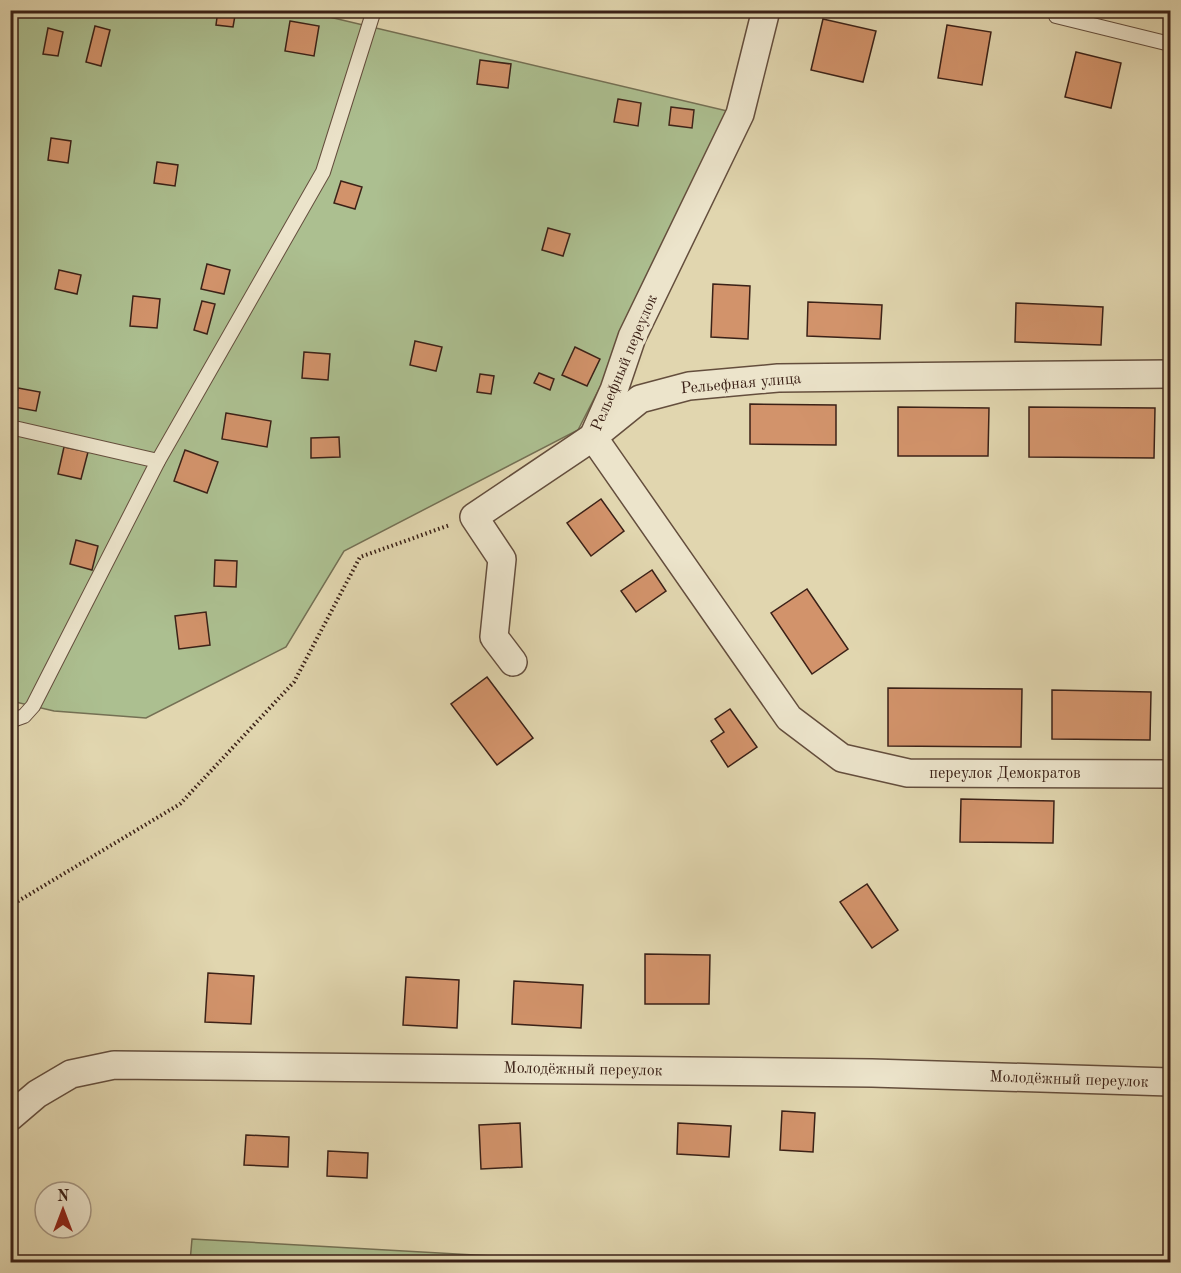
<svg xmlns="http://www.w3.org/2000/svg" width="1181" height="1273" viewBox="0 0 1181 1273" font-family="'Old Standard TT',serif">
  <rect width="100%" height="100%" fill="#e1d6af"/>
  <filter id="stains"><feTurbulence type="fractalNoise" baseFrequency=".00333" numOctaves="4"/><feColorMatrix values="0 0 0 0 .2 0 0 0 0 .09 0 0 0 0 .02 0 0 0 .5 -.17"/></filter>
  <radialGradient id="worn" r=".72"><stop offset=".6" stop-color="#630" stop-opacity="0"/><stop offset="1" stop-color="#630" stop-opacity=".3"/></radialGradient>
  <g fill="#acbf90" stroke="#747054" stroke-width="1.5">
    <polygon points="11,11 304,11 740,114 578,430 344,551 286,647 146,718 54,711 11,701"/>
    <polygon points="192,1239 601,1262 190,1262"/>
  </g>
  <g fill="#d2936b" stroke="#3b2117" stroke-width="1.5">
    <polygon points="218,10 236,10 233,27 216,25"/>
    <polygon points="823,19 876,31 863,82 811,70"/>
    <polygon points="290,21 319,26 314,56 285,51"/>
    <polygon points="947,25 991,32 982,85 938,78"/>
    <polygon points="95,26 110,30 101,66 86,62"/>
    <polygon points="48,28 63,32 58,56 43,54"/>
    <polygon points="1076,52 1121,63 1111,108 1065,97"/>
    <polygon points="480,60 511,64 508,88 477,84"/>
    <polygon points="618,99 641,103 638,126 614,122"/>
    <polygon points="671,107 694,110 692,128 669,125"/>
    <polygon points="51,138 71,141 68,163 48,160"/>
    <polygon points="157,162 178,165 175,186 154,183"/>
    <polygon points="341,181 362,187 355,209 334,203"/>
    <polygon points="548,228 570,234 563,256 542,250"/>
    <polygon points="207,264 230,270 224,294 201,289"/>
    <polygon points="59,270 81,275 77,294 55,289"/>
    <polygon points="713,284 750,286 748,339 711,337"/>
    <polygon points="133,296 160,299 157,328 130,326"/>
    <polygon points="202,301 215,304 207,334 194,330"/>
    <polygon points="808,302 882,305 880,339 807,336"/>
    <polygon points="1016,303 1103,307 1101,345 1015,342"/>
    <polygon points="415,341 442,347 436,371 410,365"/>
    <polygon points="575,347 600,359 587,386 562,375"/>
    <polygon points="304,352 330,354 328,380 302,378"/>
    <polygon points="539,373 554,379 550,390 534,383"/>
    <polygon points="480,374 494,376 491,394 477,392"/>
    <polygon points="18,388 40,392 36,411 14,407"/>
    <polygon points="750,404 836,405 836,445 750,444"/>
    <polygon points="898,407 989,408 988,456 898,456"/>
    <polygon points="1029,407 1155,408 1154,458 1029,457"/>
    <polygon points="226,413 271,421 267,447 222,439"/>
    <polygon points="339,437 340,457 311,458 311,438"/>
    <polygon points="64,447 88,452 81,479 58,474"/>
    <polygon points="185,450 218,462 207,493 174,481"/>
    <polygon points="601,499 624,531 591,556 567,523"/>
    <polygon points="76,540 98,546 92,570 70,564"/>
    <polygon points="215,560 237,561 236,587 214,586"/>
    <polygon points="652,570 666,591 636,612 621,591"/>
    <polygon points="807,589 848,649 812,674 771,613"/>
    <polygon points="206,612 210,645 179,649 175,616"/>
    <polygon points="487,677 533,738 497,765 451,704"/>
    <polygon points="888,688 1022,689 1021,747 888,746"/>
    <polygon points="1052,690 1151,692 1150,740 1052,739"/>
    <polygon points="730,709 757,747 728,767 711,741 724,732 715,719"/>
    <polygon points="961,799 1054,801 1053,843 960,842"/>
    <polygon points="867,884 898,930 872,948 840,902"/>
    <polygon points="645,954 710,955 709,1004 645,1004"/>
    <polygon points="208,973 254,976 251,1024 205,1022"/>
    <polygon points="406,977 459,980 457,1028 403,1025"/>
    <polygon points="514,981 583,985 581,1028 512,1024"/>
    <polygon points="782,1111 815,1113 813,1152 780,1150"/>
    <polygon points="520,1123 522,1167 481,1169 479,1125"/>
    <polygon points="678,1123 731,1126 729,1157 677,1154"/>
    <polygon points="246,1135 289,1137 288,1167 244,1165"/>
    <polygon points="328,1151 368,1153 367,1178 327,1176"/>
  </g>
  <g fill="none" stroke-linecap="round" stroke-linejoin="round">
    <defs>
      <g id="lane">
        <polyline points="1056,16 1170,44"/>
        <polyline points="10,427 158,461"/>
        <polyline points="10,721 24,716 33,706 158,461 323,172 374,10"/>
      </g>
      <g id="street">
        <polyline points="766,10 740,114 632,337 614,390 593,437 789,718 842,758 908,773 1170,774"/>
        <polyline points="513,662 494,637 502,559 474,517 593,437 640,399 689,386 778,378 1170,374"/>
        <polyline points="10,1117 37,1094 71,1074 114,1065 872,1073 1170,1082"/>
      </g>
    </defs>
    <use href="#lane" stroke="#644e3d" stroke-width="16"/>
    <use href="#street" stroke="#644e3d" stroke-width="30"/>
    <polyline stroke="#3b2117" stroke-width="4" stroke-dasharray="1.5 3" stroke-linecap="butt" points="10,906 180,804 294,682 360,557 450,525"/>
    <use href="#lane" stroke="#ece4cb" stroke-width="14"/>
    <use href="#street" stroke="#ece4cb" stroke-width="27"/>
  </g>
  <g text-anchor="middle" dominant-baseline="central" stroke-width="6" stroke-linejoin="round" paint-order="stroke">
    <g font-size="16" fill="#3b2117" stroke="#ece4cb">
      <text transform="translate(625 363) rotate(-67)">Рельефный переулок</text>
      <text transform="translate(741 384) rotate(-5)">Рельефная улица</text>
      <text x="1005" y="774">переулок Демократов</text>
      <text transform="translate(583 1070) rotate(1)">Молодёжный переулок</text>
      <text transform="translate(1069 1080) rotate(2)">Молодёжный переулок</text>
    </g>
  </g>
  <rect width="1181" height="1273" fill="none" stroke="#e1d6af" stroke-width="36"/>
  <rect x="12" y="12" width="1157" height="1249" fill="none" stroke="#3b2117" stroke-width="3"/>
  <rect x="18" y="18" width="1145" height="1237" fill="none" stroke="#3b2117" stroke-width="1.5"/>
  <g transform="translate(63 1210)"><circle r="28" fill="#ece4cb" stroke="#a59683" stroke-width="1.5"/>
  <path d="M0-4.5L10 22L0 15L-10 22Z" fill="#8f2418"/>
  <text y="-9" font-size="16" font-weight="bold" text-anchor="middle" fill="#3b2117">N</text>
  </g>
  <rect width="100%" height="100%" filter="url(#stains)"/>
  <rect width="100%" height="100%" fill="url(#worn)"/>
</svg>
